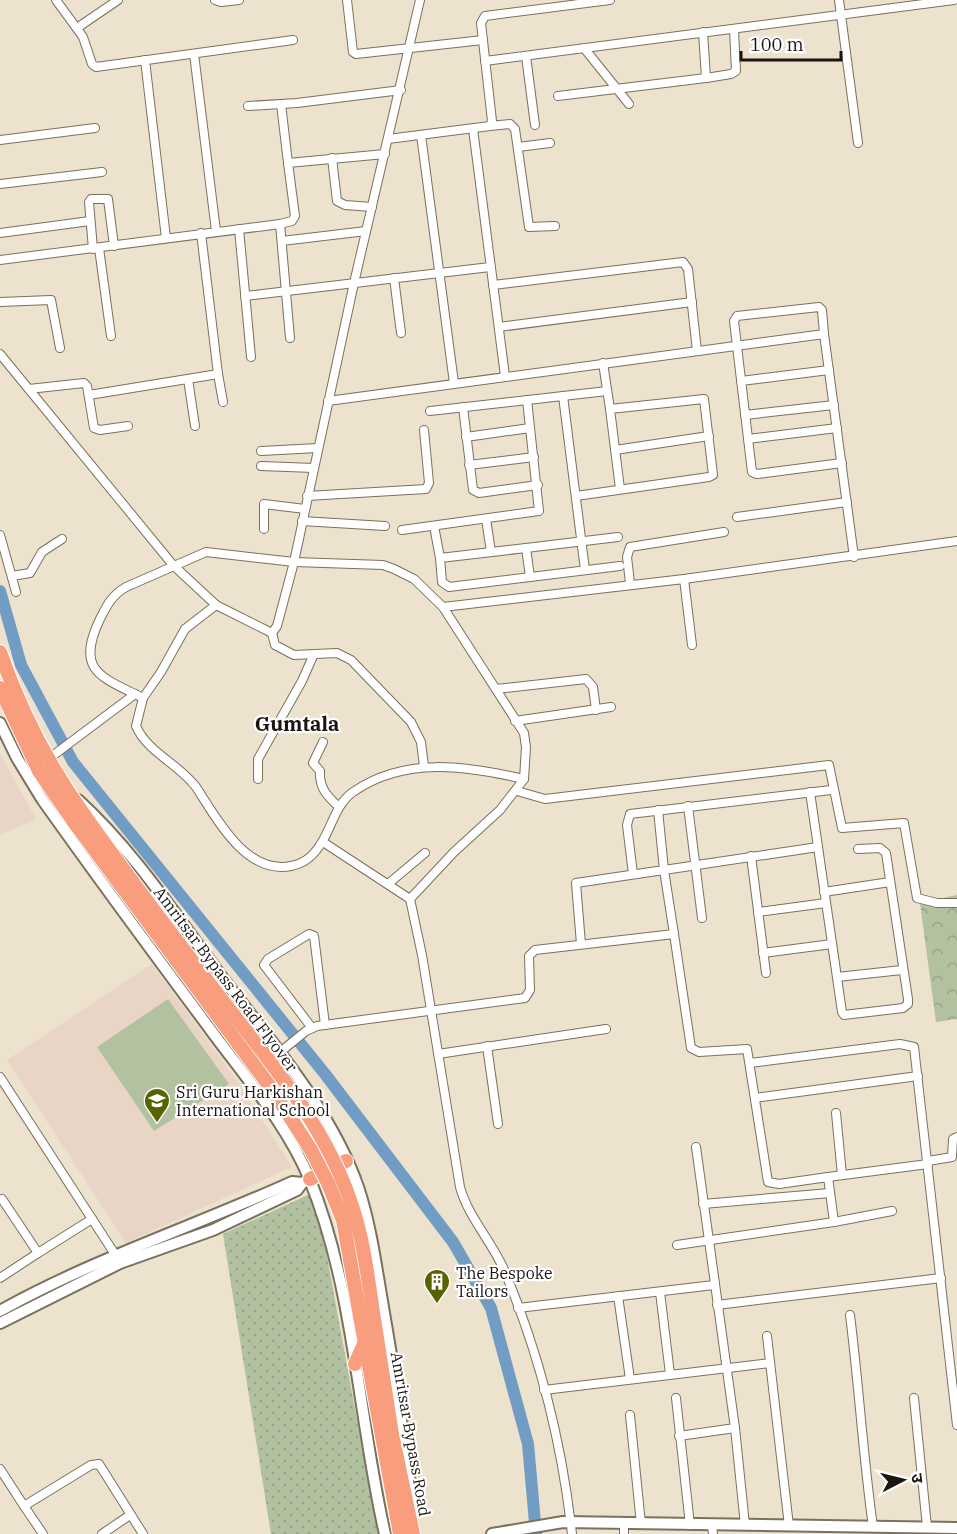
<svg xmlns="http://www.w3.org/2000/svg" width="957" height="1534" viewBox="0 0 957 1534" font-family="'IBM Plex Serif','Noto Sans Devanagari',serif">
  <defs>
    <pattern id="forest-crowns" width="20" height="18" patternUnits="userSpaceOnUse" patternTransform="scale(1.5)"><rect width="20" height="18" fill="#b2c19f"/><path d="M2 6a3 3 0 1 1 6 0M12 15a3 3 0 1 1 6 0" fill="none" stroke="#98a588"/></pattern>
    <pattern id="park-dots" width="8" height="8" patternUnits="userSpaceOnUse" patternTransform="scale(1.5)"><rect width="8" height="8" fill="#b2c19f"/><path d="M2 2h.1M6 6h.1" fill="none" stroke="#98a588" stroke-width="1.8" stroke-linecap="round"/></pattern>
  </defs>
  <rect width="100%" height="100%" fill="#ece2cd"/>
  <g fill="#e9d5c6">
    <polygon points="0,754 36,819 0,835"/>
    <polygon points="152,964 237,1081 292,1167 126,1243 7,1060"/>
  </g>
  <polygon fill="#b2c19f" points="168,999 229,1084 154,1131 97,1047"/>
  <polygon fill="url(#forest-crowns)" points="957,895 957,1019 936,1022 920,903"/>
  <polygon fill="url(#park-dots)" points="312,1193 326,1251 378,1534 271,1534 223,1234"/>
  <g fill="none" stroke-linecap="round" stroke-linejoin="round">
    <polyline stroke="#719dc4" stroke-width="12" points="0,591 21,665 73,762 325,1074 453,1242 491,1308 528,1444 536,1534"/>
    <defs>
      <g id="minor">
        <polyline points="56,0 83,37 92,64 96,67 293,40"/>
        <polyline points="215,0 221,2 239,0"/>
        <polyline points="347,0 353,52 356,54 483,40"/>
        <path d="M 420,0 L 354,283 L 294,562 L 277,626 L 272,633 L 216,605 L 185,629 L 161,672 L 143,698 L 136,726 C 147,752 179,764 196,787 C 217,819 246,875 291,866 C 306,863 314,855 322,842 C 332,826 336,804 353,792 C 405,756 466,766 524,779 L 500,810 L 454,852 L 410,899 L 422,955 L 460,1187 C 468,1217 493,1243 505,1272 C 540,1356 562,1444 572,1534"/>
        <polyline points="839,0 858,143"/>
        <polyline points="77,28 118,0"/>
        <polyline points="584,48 629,104"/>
        <polyline points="194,54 216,231"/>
        <polyline points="526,56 535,125"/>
        <polyline points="145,60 166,238"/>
        <polyline points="485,61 954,0"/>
        <polyline points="706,78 731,74 736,71 734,29"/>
        <polyline points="558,96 706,78 703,32"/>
        <polyline points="281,104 288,163"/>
        <polyline points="248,106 297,103 401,90"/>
        <polyline points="490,126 510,124 515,129 529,227 555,226"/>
        <polyline points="473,129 505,376"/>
        <polyline points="421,135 454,383"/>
        <polyline points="388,139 490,126 492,121 481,23 485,16 610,0"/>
        <polyline points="0,140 95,128"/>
        <polyline points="518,147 550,143"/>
        <polyline points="332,158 337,201 345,205 372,207"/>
        <polyline points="0,184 102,172"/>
        <polyline points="280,224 292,221 295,216 288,163 385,154"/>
        <polyline points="239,229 251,357"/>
        <polyline points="0,233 90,221"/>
        <polyline points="282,241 366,231"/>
        <polyline points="99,248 111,336"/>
        <polyline points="93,249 89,202 91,199 108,199 114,246"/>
        <polyline points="0,260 280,224 290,338"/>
        <polyline points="394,278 401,333"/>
        <polyline points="493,285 683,262 688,269 697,351"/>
        <polyline points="245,296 490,267"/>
        <polyline points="0,302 51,300 60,348"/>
        <polyline points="499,327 692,302"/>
        <polyline points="824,334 822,310 819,307 737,316 734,321 752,472 757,474 842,463"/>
        <polyline points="0,354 173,565 216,605"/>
        <polyline points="603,363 610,409"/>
        <polyline points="218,374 223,402"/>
        <polyline points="188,379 195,426"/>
        <polyline points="741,381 829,370"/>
        <polyline points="29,389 84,383 87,386 94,428 100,430 128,426"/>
        <polyline points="89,395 218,374 201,233"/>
        <polyline points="563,396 585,570"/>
        <polyline points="328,401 824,334 854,557"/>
        <polyline points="463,407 473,490 479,493 538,485"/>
        <polyline points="430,411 607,391"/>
        <polyline points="745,415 834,405"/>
        <polyline points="466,437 530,428"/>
        <polyline points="748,439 837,428"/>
        <polyline points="615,450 709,436"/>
        <polyline points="261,451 318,448"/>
        <polyline points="469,465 534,457"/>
        <polyline points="261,466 314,468"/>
        <polyline points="307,496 426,489 429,483 424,430"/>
        <polyline points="576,496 709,477 713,475 704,399 610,409 620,489"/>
        <polyline points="737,517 847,502"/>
        <polyline points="486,519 491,552"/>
        <polyline points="302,521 385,526"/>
        <polyline points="434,526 440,558 526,548 530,577"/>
        <polyline points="264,529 264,504 305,509"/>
        <polyline points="402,530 539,511 527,400"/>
        <polyline points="0,535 16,592"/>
        <polyline points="526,548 618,537"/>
        <polyline points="440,558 442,582 449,587 620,566"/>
        <polyline points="12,576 30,573 42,552 62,539"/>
        <polyline points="684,579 692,645"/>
        <polyline points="630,583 627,557 630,547 724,532"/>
        <polyline points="443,607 684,579 957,541"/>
        <polyline points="272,633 275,645 294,655 337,653 351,660 411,722 421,742 424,766"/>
        <polyline points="496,689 586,679 593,687 596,710"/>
        <path d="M 143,698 C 101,677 75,671 100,619 C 107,605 112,595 126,587 L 206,552 L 294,562 L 383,565 L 394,569 L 414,579 L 443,607 L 524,733 L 526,747 L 524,779"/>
        <polyline points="515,721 611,707"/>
        <path d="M 323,742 L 313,763 L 320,771 C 319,788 327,796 339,807"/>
        <polyline points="47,760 135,694"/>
        <polyline points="258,779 258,759 302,681 313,656"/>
        <polyline points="517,791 545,799 829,765 842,828 904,823 917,898 937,903 957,903"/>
        <polyline points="810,792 818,847"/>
        <polyline points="688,806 702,918"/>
        <polyline points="323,842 410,899"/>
        <polyline points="751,856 766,973"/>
        <polyline points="633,874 627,825 630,814 831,790"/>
        <polyline points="388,884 425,853"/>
        <polyline points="824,892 890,882"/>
        <polyline points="758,912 826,903"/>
        <polyline points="674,934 691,1048 699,1052 747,1049 768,1182 779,1184 828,1177 834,1222 677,1245"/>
        <polyline points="581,944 576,883 664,870 658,810"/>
        <polyline points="763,953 832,944"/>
        <polyline points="837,977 902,970"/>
        <polyline points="312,1028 264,965 268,959 309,934 314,936 325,1025"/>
        <polyline points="487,1046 498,1124"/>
        <polyline points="279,1053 306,1031 317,1026 525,998 530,990 529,956 535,950 674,934 664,870 818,847 842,1012 844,1015 903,1008 908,1004 908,999 886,853 880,848 858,849"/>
        <polyline points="438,1054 606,1029"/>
        <polyline points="750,1063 900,1044 914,1047 957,1425"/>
        <polyline points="0,1077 118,1259"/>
        <polyline points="755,1098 918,1076"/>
        <polyline points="836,1113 842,1175"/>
        <polyline points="696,1147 735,1428 745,1525"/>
        <polyline points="928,1161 952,1157 953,1139 957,1137"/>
        <polyline points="828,1177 928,1164"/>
        <polyline points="703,1204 830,1193"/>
        <polyline points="834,1222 892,1211"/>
        <polyline points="38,1253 92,1219"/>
        <polyline points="0,1278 38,1253 2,1199"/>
        <polyline points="660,1292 670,1374"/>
        <polyline points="618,1296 630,1379"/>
        <polyline points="717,1305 941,1278"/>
        <polyline points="518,1308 714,1285"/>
        <path d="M 850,1315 C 859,1386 863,1456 873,1527"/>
        <polyline points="767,1336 789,1526"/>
        <polyline points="544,1390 770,1363"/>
        <polyline points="676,1398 690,1525"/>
        <polyline points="914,1398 927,1527"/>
        <polyline points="630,1415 641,1524"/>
        <polyline points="679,1436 735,1428"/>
        <polyline points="0,1469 24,1506 91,1465 99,1464 143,1534"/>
        <polyline points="24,1506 43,1534"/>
        <polyline points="624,1524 624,1534"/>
        <polyline points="712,1525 713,1534"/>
        <polyline points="102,1534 130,1515"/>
      </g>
      <g id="tertiary">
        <path d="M 0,723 L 17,758 L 42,799 C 98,878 155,955 213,1033 C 247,1079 288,1126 310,1180 C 355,1292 358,1417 385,1534"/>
        <path d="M 78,800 C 132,849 174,913 218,972 C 268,1039 330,1107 358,1187 C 371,1226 376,1267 383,1307 C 394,1371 404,1435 412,1500"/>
        <path d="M 0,1311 C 93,1259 195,1226 292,1182 L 302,1183 L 310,1179"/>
        <polyline points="0,1323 120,1263 213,1230 297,1190 302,1183"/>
        <polyline points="492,1534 563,1522 957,1528"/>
      </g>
      <g id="trunk">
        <path d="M 0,652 C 21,712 48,765 85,816"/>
        <polyline points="0,688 39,771 74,822"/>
        <polyline points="310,1179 346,1161"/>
        <polyline points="374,1319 392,1434 413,1534"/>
        <polyline points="361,1322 400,1534"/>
        <polyline points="355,1364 365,1342"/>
      </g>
    </defs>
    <use href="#minor" stroke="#7a715e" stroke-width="10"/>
    <use href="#tertiary" stroke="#7a715e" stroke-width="14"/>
    <use href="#trunk" stroke="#fff" stroke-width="16"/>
    <use href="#minor" stroke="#fff" stroke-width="8"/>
    <use href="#tertiary" stroke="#fff" stroke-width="10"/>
    <use href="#trunk" stroke="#f89e7f" stroke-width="14"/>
    <defs>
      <g id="trunk-bridge">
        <path d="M 85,816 C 128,877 173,936 219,996 C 268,1059 325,1125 351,1203 C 364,1240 368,1280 374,1319"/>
        <polyline points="74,822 274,1092 311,1150 328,1183 343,1220 361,1322"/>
      </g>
    </defs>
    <use href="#trunk-bridge" stroke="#fff" stroke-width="16" stroke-linecap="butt"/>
    <use href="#trunk-bridge" stroke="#f89e7f" stroke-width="14"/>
  </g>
  <defs>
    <symbol id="school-pin" viewBox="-11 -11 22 30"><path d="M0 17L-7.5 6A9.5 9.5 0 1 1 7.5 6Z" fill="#586200" stroke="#fff"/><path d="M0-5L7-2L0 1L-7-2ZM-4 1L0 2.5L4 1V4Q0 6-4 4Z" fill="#fff"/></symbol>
    <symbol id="building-pin" viewBox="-11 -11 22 30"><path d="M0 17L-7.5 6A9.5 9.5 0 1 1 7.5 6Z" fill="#586200" stroke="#fff"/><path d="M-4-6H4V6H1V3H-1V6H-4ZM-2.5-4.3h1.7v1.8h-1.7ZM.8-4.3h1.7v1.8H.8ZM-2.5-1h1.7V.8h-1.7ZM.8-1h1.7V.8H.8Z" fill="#fff"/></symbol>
  </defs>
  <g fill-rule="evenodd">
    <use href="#school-pin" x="142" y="1086" width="30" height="40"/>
    <use href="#building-pin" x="422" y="1267" width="30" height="40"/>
  </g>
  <g text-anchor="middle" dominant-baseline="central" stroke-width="4.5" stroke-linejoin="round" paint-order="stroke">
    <g font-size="16" fill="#1a160f" stroke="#fff">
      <text transform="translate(226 979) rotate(53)">Amritsar Bypass Road Flyover</text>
      <text transform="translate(411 1434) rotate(80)">Amritsar Bypass Road</text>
    </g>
    <g font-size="16" fill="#1a160f" stroke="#fff" text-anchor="start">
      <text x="176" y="1092">Sri Guru Harkishan<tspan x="176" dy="18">International School</tspan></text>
      <text x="456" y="1273">The Bespoke<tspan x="456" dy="18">Tailors</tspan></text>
    </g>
    <g font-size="20" font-weight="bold" fill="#1a160f" stroke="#fff">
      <text x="297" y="723">Gumtala</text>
    </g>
  </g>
  <g transform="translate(903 1480) rotate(83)" stroke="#ffffff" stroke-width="4.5" paint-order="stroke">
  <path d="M0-4.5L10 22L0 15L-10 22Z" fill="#1a160f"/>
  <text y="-9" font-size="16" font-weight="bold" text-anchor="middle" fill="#1a160f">उ</text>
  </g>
  <path d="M741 51v9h100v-9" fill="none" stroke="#1a160f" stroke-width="3"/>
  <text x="750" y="51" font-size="18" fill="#1a160f" stroke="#ffffff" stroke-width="4.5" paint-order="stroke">100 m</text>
</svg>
